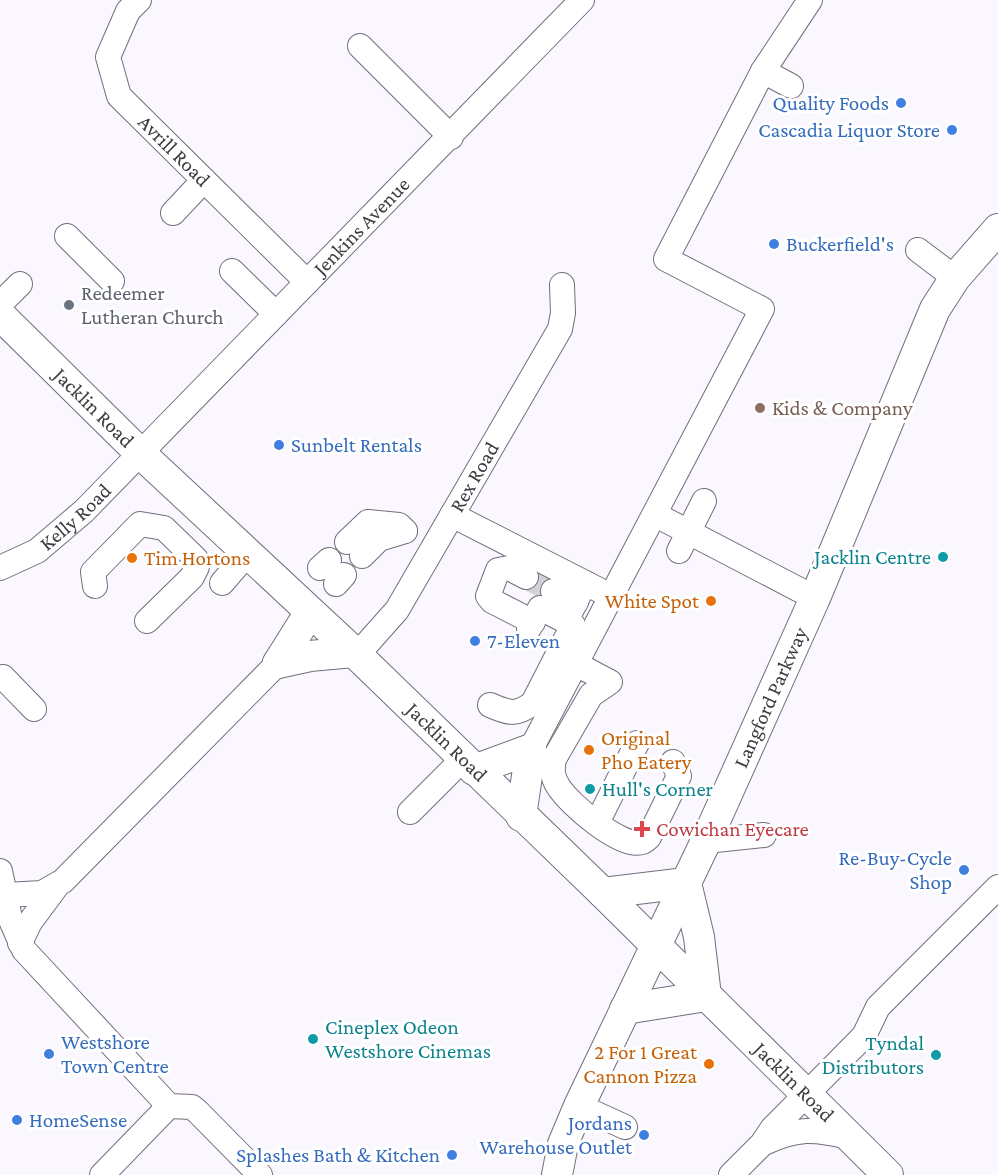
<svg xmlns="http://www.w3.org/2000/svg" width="998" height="1175" viewBox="0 0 998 1175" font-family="'Crimson Pro',serif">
  <rect width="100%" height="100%" fill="#faf7fe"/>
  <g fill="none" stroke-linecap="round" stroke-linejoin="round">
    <polyline stroke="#d4d1d8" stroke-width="24" stroke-dasharray="24 12" stroke-linecap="butt" points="526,577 553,591"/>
    <defs>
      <g id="minor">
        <path id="s1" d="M 139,0 L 128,11 L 108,57 L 119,96 L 307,282"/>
        <polyline points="360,46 451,137"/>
        <polyline points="763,71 791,86"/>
        <polyline points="173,213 204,180"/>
        <polyline points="67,236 112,281"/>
        <polyline points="918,250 955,278"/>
        <polyline points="232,271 276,314"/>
        <polyline points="0,304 20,284"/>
        <polyline points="452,515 599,590"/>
        <polyline points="656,515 815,598"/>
        <polyline points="347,542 368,522 399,525 405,531"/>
        <polyline points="679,551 704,501"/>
        <polyline points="362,556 379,539 405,531"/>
        <path id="s2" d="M 0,568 L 37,551 L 84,511 L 582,0"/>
        <polyline points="320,568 329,560"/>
        <polyline points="526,577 509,568 498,570 488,596 492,601 533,622"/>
        <polyline points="222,583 247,554"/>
        <polyline points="336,584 344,575"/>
        <polyline points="95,586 93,572 140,524 164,528 196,559 197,567 192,577 147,621"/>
        <polyline points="553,591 576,602"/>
        <polyline points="529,628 540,608 566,621"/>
        <path id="s3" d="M 357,655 L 397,610 L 560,329 L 563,313 L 562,285"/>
        <path d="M 576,664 L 610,682 L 591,695 L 554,759 C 552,769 552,777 558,786 C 568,803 621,849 642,842 C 645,841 647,839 649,837 L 679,776 L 673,762"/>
        <polyline points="3,677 34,709"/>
        <path d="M 490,705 C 508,713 516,716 533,703 L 573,625 L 566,621 L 585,583"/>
        <polyline points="531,749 762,309 666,259 763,71 810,0"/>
        <polyline points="410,812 463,759"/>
        <polyline points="597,823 637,743"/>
        <polyline points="706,841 764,835"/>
        <polyline points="0,871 10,918 24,950 169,1106 192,1107 198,1112 260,1175"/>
        <polyline points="6,895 42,893 63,881 278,663"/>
        <polyline points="20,943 30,922 56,887"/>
        <polyline points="579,1106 625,1127"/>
        <path d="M 764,1143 C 798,1127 814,1129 850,1137"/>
        <polyline points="102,1175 169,1106"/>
        <polyline points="731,1175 762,1144 772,1129 864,1036 878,1007 998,887"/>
      </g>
      <g id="major">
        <path id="s4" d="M 0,315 L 140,453 L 357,655 L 603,893 L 888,1175"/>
        <polyline points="278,663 310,656 353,652"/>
        <polyline points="278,663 310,612"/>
        <polyline points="474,770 531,749 521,816"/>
        <polyline points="686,883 699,937 706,996"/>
        <polyline points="603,893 686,883"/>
        <polyline points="625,1009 706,996"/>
        <path id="s5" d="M 557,1175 L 563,1144 L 579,1106 L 706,841 L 815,598 L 935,309 L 955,278 L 998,229"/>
      </g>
    </defs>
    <use href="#minor" stroke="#746d7c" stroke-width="26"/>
    <use href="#major" stroke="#746d7c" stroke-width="32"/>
    <use href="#minor" stroke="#fff" stroke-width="24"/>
    <use href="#major" stroke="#fff" stroke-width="30"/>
  </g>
  <g fill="#3f7fe0" stroke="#fff" stroke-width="2">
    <circle cx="901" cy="103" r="6"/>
    <circle cx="952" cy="130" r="6"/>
    <circle cx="774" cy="244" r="6"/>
    <circle cx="279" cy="445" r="6"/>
    <circle cx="475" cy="641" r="6"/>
    <circle cx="964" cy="870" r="6"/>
    <circle cx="49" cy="1054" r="6"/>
    <circle cx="17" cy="1120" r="6"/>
    <circle cx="644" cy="1135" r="6"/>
    <circle cx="452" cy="1155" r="6"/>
  </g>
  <circle fill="#6b7280" stroke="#fff" stroke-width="2" cx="69" cy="305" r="6"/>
  <circle fill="#8d6e63" stroke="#fff" stroke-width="2" cx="760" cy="408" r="6"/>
  <g fill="#0f9aa8" stroke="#fff" stroke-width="2">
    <circle cx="943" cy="557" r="6"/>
    <circle cx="590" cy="789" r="6"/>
    <circle cx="313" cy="1039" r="6"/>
    <circle cx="936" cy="1055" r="6"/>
  </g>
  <g fill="#e8710a" stroke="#fff" stroke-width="2">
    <circle cx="132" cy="558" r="6"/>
    <circle cx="711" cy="601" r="6"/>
    <circle cx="589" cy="750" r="6"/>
    <circle cx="709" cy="1064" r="6"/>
  </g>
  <path fill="#e0444e" stroke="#fff" stroke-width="2" d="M639 820h6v6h6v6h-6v6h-6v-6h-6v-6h6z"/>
  <g text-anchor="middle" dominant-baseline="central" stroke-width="6" stroke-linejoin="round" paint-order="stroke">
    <g font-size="21" fill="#366cbe" stroke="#fff" text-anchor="end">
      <text x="889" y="103">Quality Foods</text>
      <text x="940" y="130">Cascadia Liquor Store</text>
      <text x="786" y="244" text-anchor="start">Buckerfield's</text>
      <text x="291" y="445" text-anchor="start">Sunbelt Rentals</text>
      <text x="487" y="641" text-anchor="start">7-Eleven</text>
      <text x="952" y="858">Re-Buy-Cycle<tspan x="952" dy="24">Shop</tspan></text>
      <text x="61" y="1042" text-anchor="start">Westshore<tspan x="61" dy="24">Town Centre</tspan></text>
      <text x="29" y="1120" text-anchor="start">HomeSense</text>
      <text x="632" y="1123">Jordans<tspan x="632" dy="24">Warehouse Outlet</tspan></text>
      <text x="440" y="1155">Splashes Bath &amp; Kitchen</text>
    </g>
    <g font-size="21" fill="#3e3b42" stroke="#fff">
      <text stroke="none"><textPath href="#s1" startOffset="184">Avrill Road</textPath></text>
      <text stroke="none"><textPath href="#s2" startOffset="500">Jenkins Avenue</textPath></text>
      <text stroke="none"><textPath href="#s4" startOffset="132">Jacklin Road</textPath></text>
      <text stroke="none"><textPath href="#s3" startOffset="214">Rex Road</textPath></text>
      <text stroke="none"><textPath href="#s2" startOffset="92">Kelly Road</textPath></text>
      <text stroke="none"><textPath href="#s5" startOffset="524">Langford Parkway</textPath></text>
      <text stroke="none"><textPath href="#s4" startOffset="618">Jacklin Road</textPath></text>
      <text stroke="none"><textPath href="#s4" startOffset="1104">Jacklin Road</textPath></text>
    </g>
    <g font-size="21" fill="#5b616d" stroke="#fff" text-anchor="start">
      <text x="81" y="293">Redeemer<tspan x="81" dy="24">Lutheran Church</tspan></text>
    </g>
    <g font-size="21" fill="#785e54" stroke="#fff" text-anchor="start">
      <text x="772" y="408">Kids &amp; Company</text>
    </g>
    <g font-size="21" fill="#0d838f" stroke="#fff" text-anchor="end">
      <text x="931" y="557">Jacklin Centre</text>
      <text x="602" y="789" text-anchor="start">Hull's Corner</text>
      <text x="325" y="1027" text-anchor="start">Cineplex Odeon<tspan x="325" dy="24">Westshore Cinemas</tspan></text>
      <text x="924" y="1043">Tyndal<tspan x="924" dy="24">Distributors</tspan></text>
    </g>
    <g font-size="21" fill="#c56008" stroke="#fff" text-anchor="start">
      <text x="144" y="558">Tim Hortons</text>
      <text x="699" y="601" text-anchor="end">White Spot</text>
      <text x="601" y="738">Original<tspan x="601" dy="24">Pho Eatery</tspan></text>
      <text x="697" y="1052" text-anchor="end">2 For 1 Great<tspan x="697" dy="24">Cannon Pizza</tspan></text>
    </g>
    <g font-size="21" fill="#be3a42" stroke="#fff" text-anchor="start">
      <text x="656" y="829">Cowichan Eyecare</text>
    </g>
  </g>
</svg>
